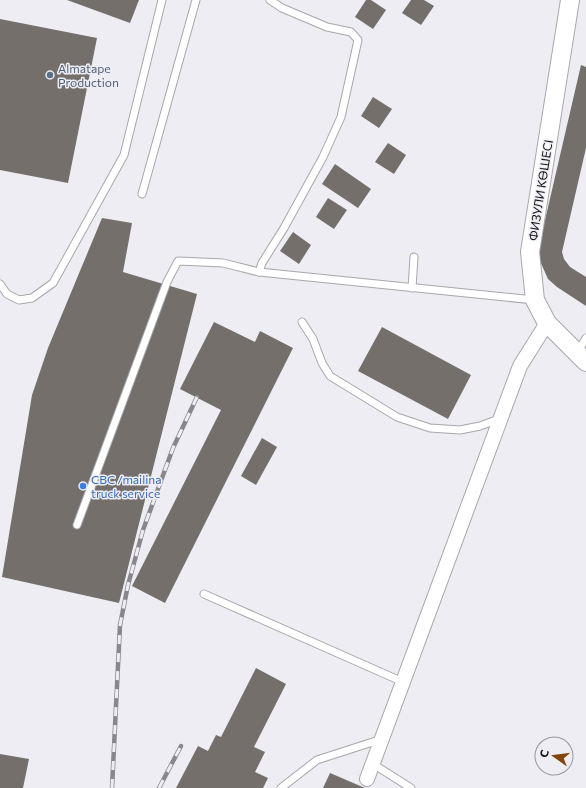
<svg xmlns="http://www.w3.org/2000/svg" width="586" height="788" viewBox="0 0 586 788" font-family="Commissioner,sans-serif">
  <rect width="100%" height="100%" fill="#eeedf4"/>
  <g fill="#746f6b">
    <polygon points="67,0 139,0 130,23"/>
    <polygon points="366,0 371,0 386,10 373,29 355,17"/>
    <polygon points="411,0 424,0 434,6 421,25 402,13"/>
    <polygon points="0,19 97,38 68,183 0,170"/>
    <polygon points="581,65 586,67 586,148 562,252 564,259 570,267 586,277 586,306 557,287 548,279 539,259 539,246"/>
    <polygon points="373,97 392,109 379,128 361,116"/>
    <polygon points="388,143 406,155 394,174 375,162"/>
    <polygon points="335,164 371,189 358,208 322,184"/>
    <polygon points="328,198 347,210 334,229 316,217"/>
    <polygon points="102,218 132,223 123,272 197,294 119,603 2,577 32,395 48,348"/>
    <polygon points="293,232 311,245 299,264 280,251"/>
    <polygon points="214,322 255,342 260,331 293,348 165,603 132,586 221,410 180,389"/>
    <polygon points="382,327 471,375 448,419 358,371"/>
    <polygon points="262,438 277,447 256,485 241,476"/>
    <polygon points="256,668 286,684 254,747 265,752 255,772 268,778 263,788 176,788 198,746 208,751 216,735 221,737"/>
    <polygon points="0,754 29,759 23,788 0,788"/>
    <polygon points="330,773 365,788 323,788"/>
  </g>
  <g fill="none" stroke-linecap="round" stroke-linejoin="round">
    <defs>
      <g id="service">
        <polyline points="142,194 196,0"/>
        <polyline points="259,272 262,263 284,228 323,157 341,117 358,40 351,32 327,27 282,8 270,0"/>
        <polyline points="0,284 7,294 19,300 32,298 53,283 124,155 162,0"/>
        <polyline points="412,288 414,257"/>
        <polyline points="302,322 313,339 322,363 330,376 397,417 430,428 460,430 480,426 499,419"/>
        <polyline points="577,353 586,338"/>
        <polyline points="77,525 167,282 178,261 223,263 259,272 534,300"/>
        <polyline points="204,594 403,682"/>
        <polyline points="373,764 411,788"/>
        <polyline points="281,788 317,760 382,739"/>
      </g>
      <polyline id="minor" points="367,779 520,366 547,323"/>
      <polyline id="tertiary" points="570,0 530,252 535,300 547,323 586,362"/>
    </defs>
    <use href="#service" stroke="#a7a7ad" stroke-width="9"/>
    <use href="#minor" stroke="#a7a7ad" stroke-width="16"/>
    <use href="#tertiary" stroke="#a7a7ad" stroke-width="20"/>
    <use href="#service" stroke="#fff" stroke-width="7"/>
    <use href="#minor" stroke="#fff" stroke-width="14"/>
    <use href="#tertiary" stroke="#fff" stroke-width="18"/>
    <defs>
      <g id="rail">
        <polyline points="112,788 120,625 128,585 143,530 173,448 197,397"/>
        <polyline points="159,788 181,746"/>
      </g>
    </defs>
    <use href="#rail" stroke="#87878c" stroke-width="4.5"/>
    <use href="#rail" stroke="#eeedf4" stroke-width="3" stroke-dasharray="9" stroke-linecap="butt"/>
  </g>
  <circle fill="#5c6f8a" stroke="#eeedf4" stroke-width="1.5" cx="50" cy="75" r="4"/>
  <circle fill="#3f7fe0" stroke="#eeedf4" stroke-width="1.5" cx="83" cy="486" r="4"/>
  <g text-anchor="middle" dominant-baseline="central" stroke-width="3" stroke-linejoin="round" paint-order="stroke">
    <g font-size="12" fill="#4e5e75" stroke="#eeedf4" text-anchor="start">
      <text x="58" y="68">Almatape<tspan x="58" dy="14">Production</tspan></text>
    </g>
    <g font-size="12" fill="#151518" stroke="#eeedf4">
      <text transform="translate(540 190) rotate(-81)">ФИЗУЛИ КӨШЕСІ</text>
    </g>
    <g font-size="12" fill="#366cbe" stroke="#eeedf4" text-anchor="start">
      <text x="91" y="479">CBC /mailina<tspan x="91" dy="14">truck service</tspan></text>
    </g>
  </g>
  <g transform="translate(554 756) rotate(284)"><circle r="19" fill="#eeedf4" stroke="#97979c"/>
  <path d="M0-3L7 15L0 10L-7 15Z" fill="#834408"/>
  <text y="-6" font-size="11" font-weight="bold" text-anchor="middle" fill="#151518">С</text>
  </g>
</svg>
